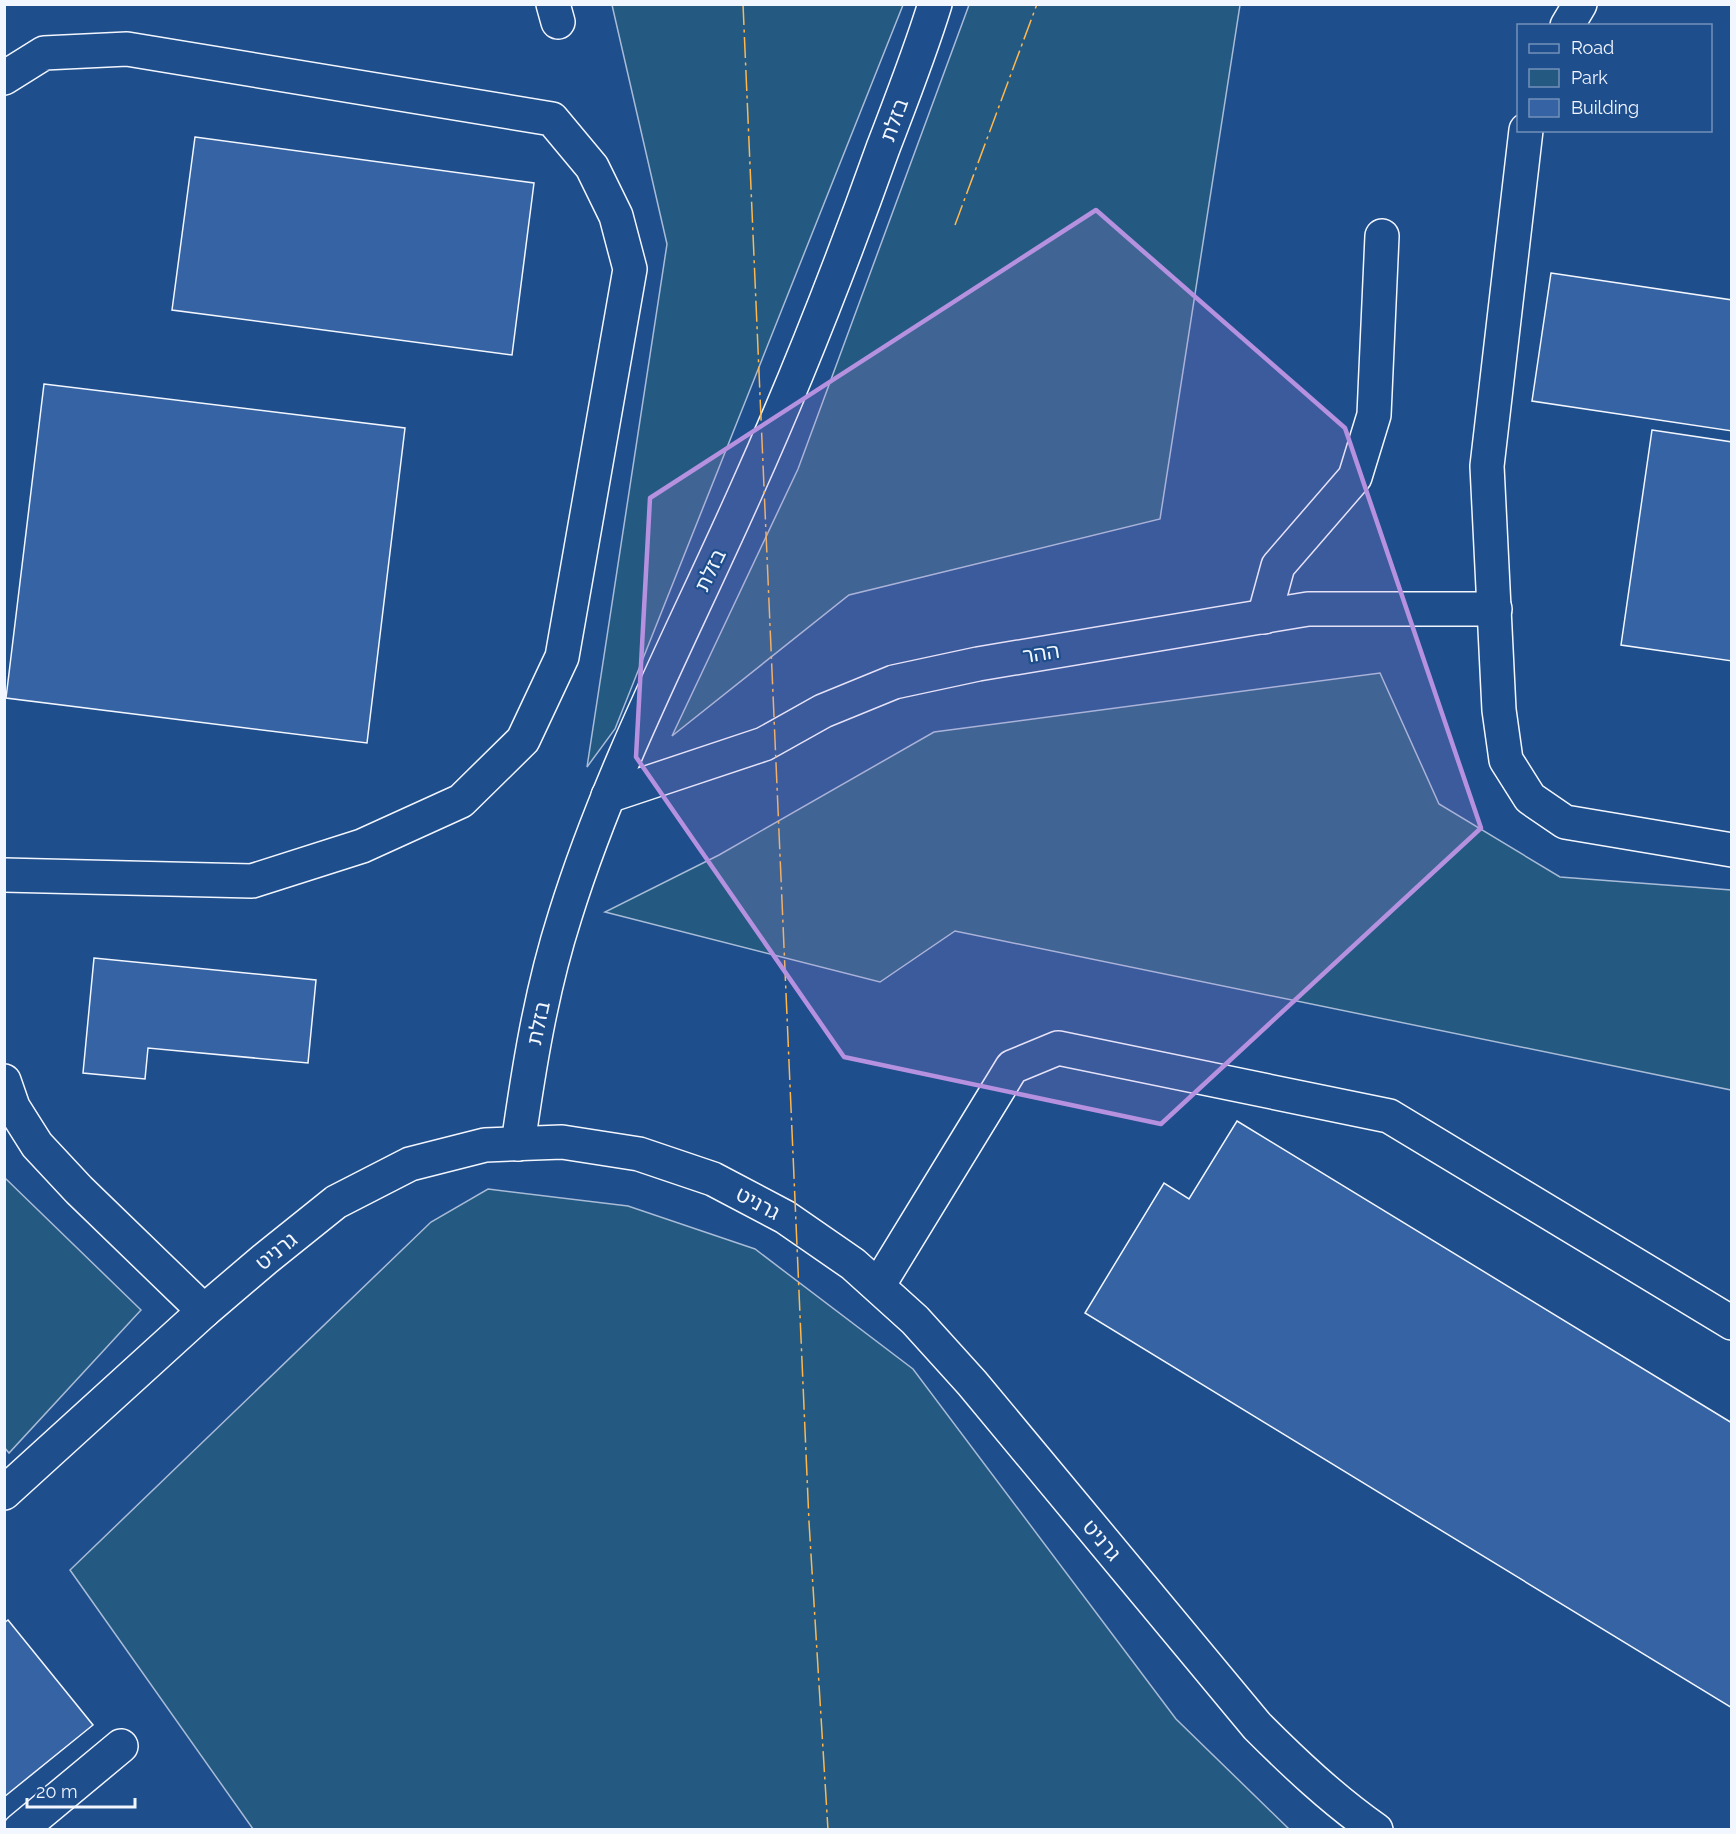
<svg xmlns="http://www.w3.org/2000/svg" width="1736" height="1834" viewBox="0 0 1736 1834" font-family="Raleway,'Noto Sans Hebrew',sans-serif">
  <rect width="100%" height="100%" fill="#1f4e8c"/>
  <g fill="#245a82" stroke="#a8bbd7" stroke-width="1.5">
    <polygon points="612,5 903,5 615,729 587,767 667,244"/>
    <polygon points="969,5 1240,5 1160,519 849,595 672,736 798,469"/>
    <polygon points="1380,673 1439,804 1560,877 1731,890 1731,1090 955,931 880,982 605,912 719,855 934,732"/>
    <polygon points="5,1178 141,1310 9,1453 4,1447"/>
    <polygon points="488,1189 628,1206 755,1249 913,1369 1176,1719 1289,1829 253,1829 70,1570 431,1222"/>
  </g>
  <g fill="#3563a3" stroke="#f2f6ff" stroke-width="1.5">
    <polygon points="195,137 534,183 512,355 172,310"/>
    <polygon points="1551,273 1732,300 1732,431 1532,401"/>
    <polygon points="44,384 405,428 367,743 6,698"/>
    <polygon points="1652,430 1732,442 1732,661 1621,645"/>
    <polygon points="94,958 316,980 308,1063 148,1048 145,1079 83,1073"/>
    <polygon points="1237,1121 1732,1423 1732,1708 1085,1313 1164,1183 1189,1199"/>
    <polygon points="8,1620 93,1725 4,1797 4,1623"/>
  </g>
  <g fill="none" stroke-linecap="round" stroke-linejoin="round">
    <defs>
      <g id="minor">
        <polyline points="553,4 558,22"/>
        <polyline points="1567,26 1580,4"/>
        <polyline points="4,78 44,53 127,49 552,119 592,167 616,216 630,269 562,657 523,740 461,801 362,846 252,881 4,875"/>
        <polyline points="1526,130 1487,466 1499,710 1506,760 1530,798 1565,822 1732,850"/>
        <polyline points="1264,617 1278,566 1355,477 1374,415 1382,236"/>
        <polyline points="608,796 764,744 823,711 894,682 978,664 1308,609 1495,609"/>
        <polyline points="4,1081 13,1107 37,1145 79,1190 204,1311"/>
        <path d="M 518,1144 C 529,1067 541,991 565,916 C 611,768 684,631 747,489 C 797,378 842,263 883,148 C 901,101 920,53 935,4"/>
        <polyline points="878,1286 1012,1067 1058,1048 1389,1116 1732,1323"/>
        <path d="M 4,1493 L 204,1311 L 265,1259 L 336,1202 L 410,1164 L 485,1145 L 562,1142 L 639,1154 L 713,1179 L 785,1217 L 853,1264 L 915,1320 L 972,1383 L 1257,1726 C 1294,1763 1332,1799 1376,1830"/>
        <polyline points="20,1830 121,1746"/>
      </g>
    </defs>
    <use href="#minor" stroke="#f2f6ff" stroke-width="36"/>
    <use href="#minor" stroke="#1f4e8c" stroke-width="33"/>
    <g stroke="#ffb74d" stroke-width="1.5" stroke-dasharray="21 4.5 3 4.5" stroke-linecap="butt">
      <polyline points="743,4 809,1522 828,1830"/>
      <polyline points="955,225 1037,4"/>
    </g>
  </g>
  <path fill="#b691df" fill-opacity="0.2" stroke="#b691df" stroke-width="4.5" stroke-linejoin="round" d="M 1096,210 L 1345,428 L 1481,828 L 1161,1124 L 844,1057 L 636,757 L 650,498 Z"/>
  <g text-anchor="middle" dominant-baseline="central" stroke-width="4.5" stroke-linejoin="round" paint-order="stroke">
    <g font-size="21" fill="#f2f6ff" stroke="#1f4e8c">
      <text transform="translate(894 120) rotate(-70)">בזלת</text>
      <text transform="translate(710 570) rotate(-64)">בזלת</text>
      <text transform="translate(1041 653) rotate(-9)">ההר</text>
      <text transform="translate(538 1023) rotate(-78)">בזלת</text>
      <text transform="translate(758 1203) rotate(28)">גרניט</text>
      <text transform="translate(276 1251) rotate(-39)">גרניט</text>
      <text transform="translate(1102 1540) rotate(50)">גרניט</text>
    </g>
  </g>
  <rect width="1736" height="1834" fill="none" stroke="#f2f6ff" stroke-width="12"/>
  <rect x="1517" y="24" width="195" height="108" fill="#1f4e8c" stroke="#7391ba" stroke-width="1.5"/>
  <rect x="1529" y="44" width="30" height="9" fill="#1f4e8c" stroke="#7391ba" stroke-width="1.5"/>
  <text x="1571" y="54" font-size="18" fill="#f2f6ff">Road</text>
  <rect x="1529" y="69" width="30" height="18" fill="#245a82" stroke="#7391ba" stroke-width="1.5"/>
  <text x="1571" y="84" font-size="18" fill="#f2f6ff">Park</text>
  <rect x="1529" y="99" width="30" height="18" fill="#3563a3" stroke="#7391ba" stroke-width="1.5"/>
  <text x="1571" y="114" font-size="18" fill="#f2f6ff">Building</text>
  <path d="M27 1798v9h108v-9" fill="none" stroke="#f2f6ff" stroke-width="3"/>
  <text x="36" y="1798" font-size="18" fill="#f2f6ff" stroke="#1f4e8c" stroke-width="4.5" paint-order="stroke">20 m</text>
</svg>
